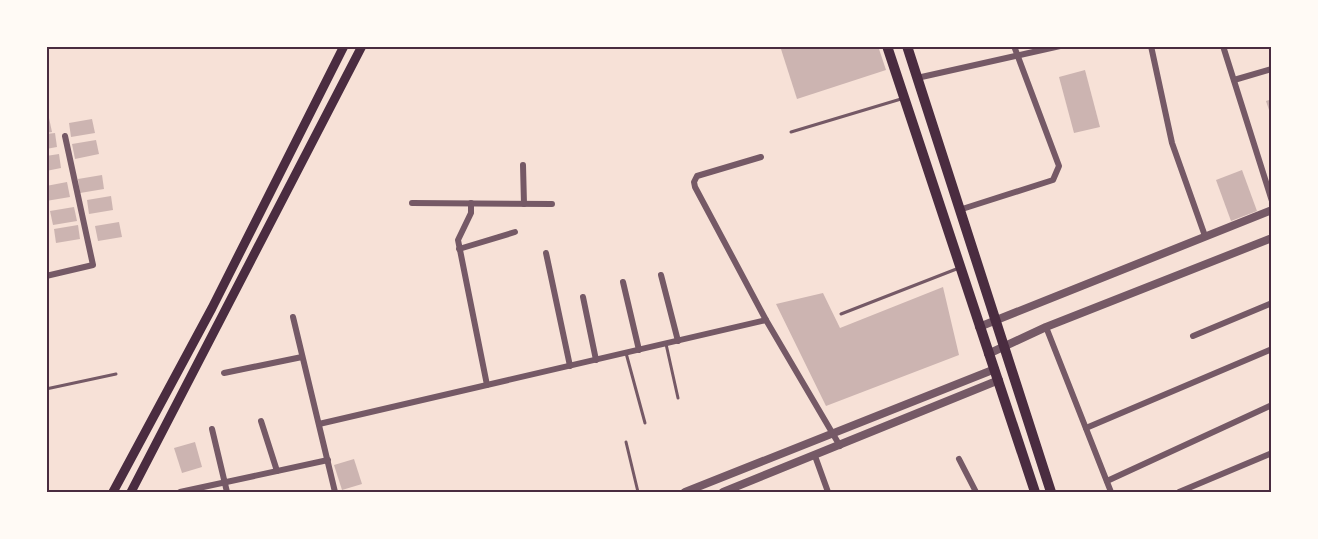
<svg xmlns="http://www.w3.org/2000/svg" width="1318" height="539" viewBox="0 0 1318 539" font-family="'Archivo Narrow',sans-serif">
  <rect width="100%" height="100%" fill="#f7e1d7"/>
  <g fill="#ccb4b1">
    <polygon points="780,46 878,46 886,70 797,99"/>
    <polygon points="1085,70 1100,127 1074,133 1059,77"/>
    <polygon points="1272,99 1272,116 1271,116 1266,101"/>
    <polygon points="46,118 49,118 52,132 46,133"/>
    <polygon points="92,119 95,133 71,137 69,123"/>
    <polygon points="55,133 57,147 46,149 46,134"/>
    <polygon points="96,140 99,154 75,159 72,144"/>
    <polygon points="59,154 61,168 46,171 46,156"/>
    <polygon points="1242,170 1257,211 1231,221 1216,180"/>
    <polygon points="102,175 104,189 80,193 78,179"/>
    <polygon points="67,182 70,197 46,201 46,186"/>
    <polygon points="111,196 113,210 89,214 87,200"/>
    <polygon points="74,207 77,221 53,225 50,211"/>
    <polygon points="119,222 122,237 98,241 95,226"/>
    <polygon points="78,225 80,239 56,243 54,229"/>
    <polygon points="943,287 959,355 826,406 776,304 823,293 840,328"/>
    <polygon points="195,442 202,467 182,473 174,448"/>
    <polygon points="354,459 362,484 342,490 334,465"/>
  </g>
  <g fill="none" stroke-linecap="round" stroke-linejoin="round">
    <g stroke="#755966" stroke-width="3">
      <polyline points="791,132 901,99"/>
      <polyline points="841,314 959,268"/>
      <polyline points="666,344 678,398"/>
      <polyline points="626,353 645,423"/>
      <polyline points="46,389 116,374"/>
      <polyline points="626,442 638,492"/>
    </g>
    <g stroke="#755966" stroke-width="6">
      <polyline points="1151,46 1172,143 1205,236"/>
      <polyline points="1223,46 1272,201"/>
      <polyline points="917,78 1060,46"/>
      <polyline points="1234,80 1272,69"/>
      <polyline points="761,157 697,176 694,182 695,187 766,320 840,446"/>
      <polyline points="523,165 524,204"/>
      <polyline points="412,203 552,204"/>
      <polyline points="471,203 471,213 458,240 487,385"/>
      <polyline points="959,210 1053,180 1059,166 1014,46"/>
      <polyline points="459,249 515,232"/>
      <polyline points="546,253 570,366"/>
      <polyline points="661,275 678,341"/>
      <polyline points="46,276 93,265 65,136"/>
      <polyline points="623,282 639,350"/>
      <polyline points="583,297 596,360"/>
      <polyline points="293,317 335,492"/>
      <polyline points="1046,327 1111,492"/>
      <polyline points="1193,336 1272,303"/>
      <polyline points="224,373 302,357"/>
      <polyline points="261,421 277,471"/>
      <polyline points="319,424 766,320"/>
      <polyline points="1086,428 1272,349"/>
      <polyline points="212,429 227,492"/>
      <polyline points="815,456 828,492"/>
      <polyline points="959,459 976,492"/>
      <polyline points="1107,481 1272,405"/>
      <polyline points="180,492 328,460"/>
      <polyline points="1179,492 1272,453"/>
    </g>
    <g stroke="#755966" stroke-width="8">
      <polyline points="979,327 1272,210"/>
      <polyline points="988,354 1046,327 1272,238"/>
      <polyline points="685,492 995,369"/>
      <polyline points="723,492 999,380"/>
    </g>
    <g stroke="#4a2c40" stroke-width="9">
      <polyline points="113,492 212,308 344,46"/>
      <polyline points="131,492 362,46"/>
    </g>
    <g stroke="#4a2c40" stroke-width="10">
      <polyline points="887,46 1035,492"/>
      <polyline points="907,46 1051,492"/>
    </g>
  </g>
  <rect width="1318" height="539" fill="none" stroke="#fffaf5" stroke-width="96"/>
  <rect x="48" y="48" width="1222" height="443" fill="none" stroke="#4a2c40" stroke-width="2"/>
</svg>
